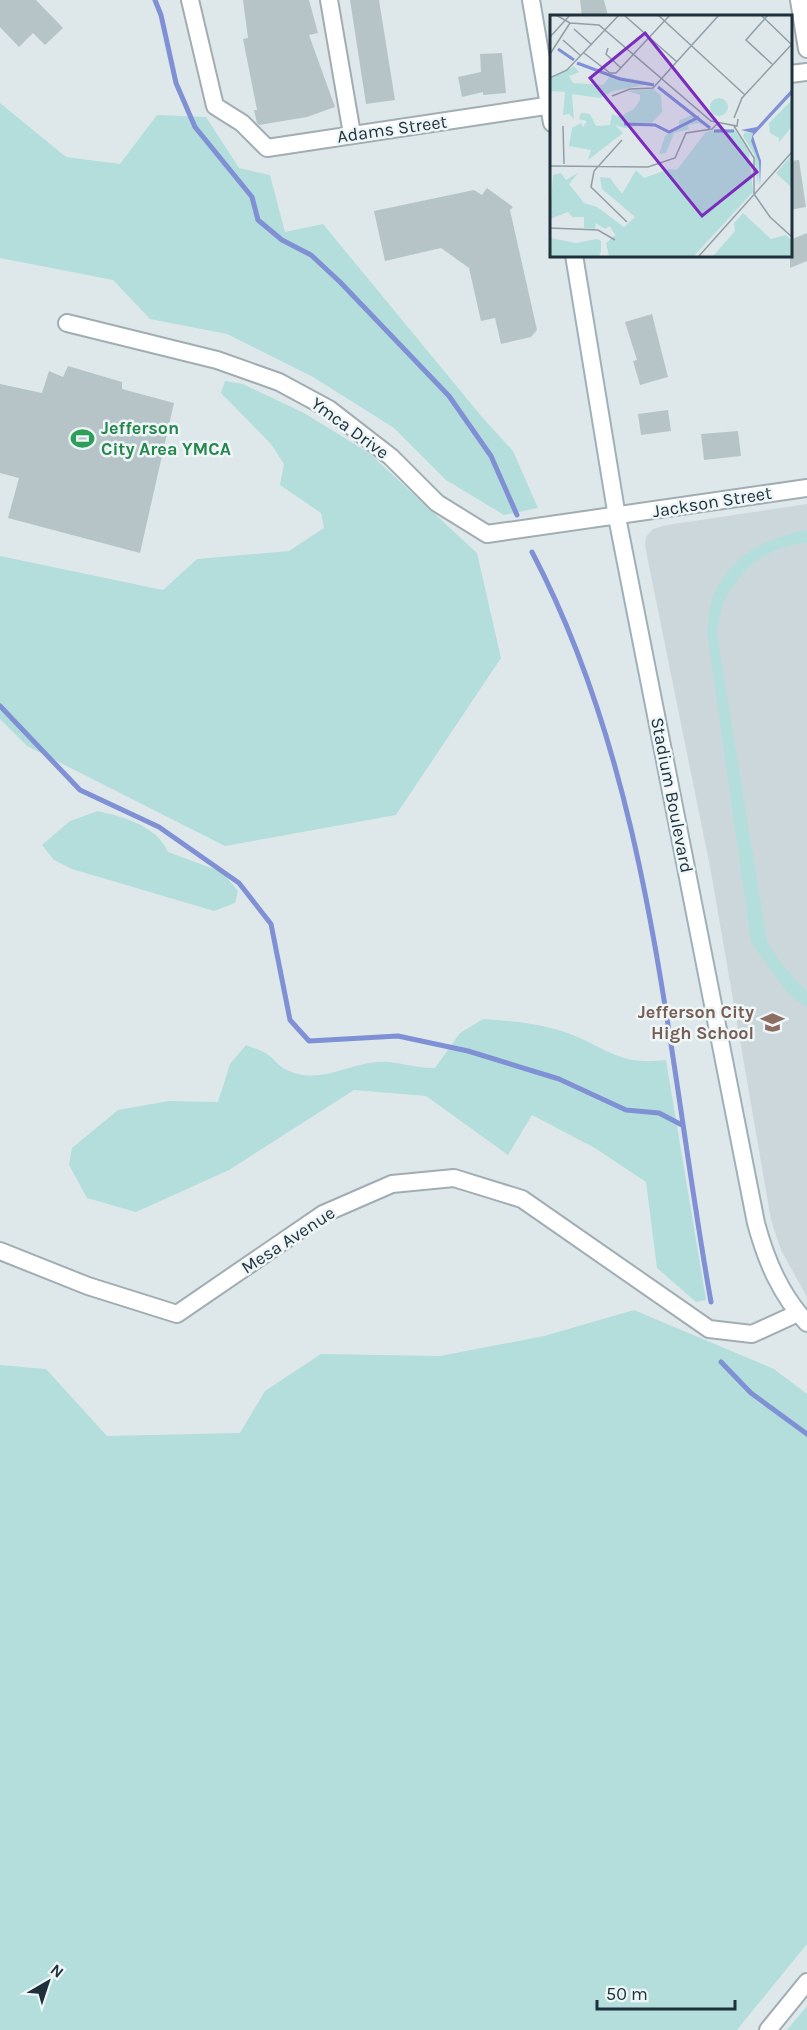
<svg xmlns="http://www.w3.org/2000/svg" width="807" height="2030" viewBox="0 0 807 2030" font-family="Karla,sans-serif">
  <rect width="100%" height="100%" fill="#dee8eb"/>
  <polygon fill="#ccd7db" points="807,504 807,1297 781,1250 771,1220 711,872 645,546 646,537 653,529 667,525"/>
  <g fill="#b4dedb">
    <polygon points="0,103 66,157 120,164 157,115 206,117 239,168 270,175 285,232 323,224 482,417 513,451 538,508 504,515 446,480 394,428 313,377 227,334 150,319 113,280 0,258"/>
    <polygon points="225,381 243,384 304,413 369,453 477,553 501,658 396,815 225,846 27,746 0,719 0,556 163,590 197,559 289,551 324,528 321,513 280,485 284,464 271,444 221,393"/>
    <path d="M 807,530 L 807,543 C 769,546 744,565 726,598 C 720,608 719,623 717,634 L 767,941 L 781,963 L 807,992 L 807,1008 L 789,995 L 751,942 L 707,632 C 709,622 709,609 712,599 C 728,557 765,537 807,530 Z"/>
    <path d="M 98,811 C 124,817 157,826 168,852 L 222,872 L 238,891 L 235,903 L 214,911 L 72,869 L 54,860 L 42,845 L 70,821 Z"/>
    <path d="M 483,1019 C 511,1021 538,1023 565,1032 C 607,1047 617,1066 666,1060 L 706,1300 L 696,1302 L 657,1268 L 646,1182 L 595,1148 L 532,1115 L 508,1155 L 426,1096 L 354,1090 L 229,1170 L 136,1212 L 87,1198 L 69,1165 L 72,1148 L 118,1110 L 169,1101 L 218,1102 L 230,1064 L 246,1045 C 253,1048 262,1050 267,1054 C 273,1058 279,1066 285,1069 C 317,1086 345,1065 376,1062 C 397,1060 415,1069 435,1068 L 460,1033 Z"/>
    <polygon points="634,1310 774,1369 807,1394 807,1944 737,2030 0,2030 0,1365 46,1369 107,1436 240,1433 265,1391 321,1354 440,1356 544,1336"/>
    <polygon points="807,2006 807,2030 787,2030"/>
  </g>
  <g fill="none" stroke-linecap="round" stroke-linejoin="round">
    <g stroke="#8090d5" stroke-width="5">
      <polyline points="155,0 161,15 176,83 195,127 252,197 258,220 282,240 311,255 340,282 449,396 491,456 517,515"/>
      <path d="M 532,552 C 653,783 666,1050 711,1302"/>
      <polyline points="0,706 80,790 159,827 239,883 271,924 290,1020 309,1041 398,1036 468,1051 559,1079 626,1110 659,1113 682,1125"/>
      <polyline points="721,1362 751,1393 807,1434"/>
    </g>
  </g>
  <g fill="#b6c4c8">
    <polygon points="0,0 36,0 63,28 45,45 33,33 19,47 0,27"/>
    <polygon points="243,0 309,0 318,33 309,35 335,107 307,117 259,125 257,123 254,110 257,110 243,39 248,38"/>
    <polygon points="350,0 379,0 395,100 366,104"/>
    <polygon points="580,0 604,0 608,16 582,16"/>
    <polygon points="502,53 506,93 483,95 483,92 462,97 458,77 481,72 480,54"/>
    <polygon points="799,160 806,207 790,210 790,161"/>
    <polygon points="487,188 513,207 510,210 537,330 531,337 501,344 495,318 481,321 469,268 441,248 385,261 374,211 474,190 482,195"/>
    <polygon points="807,233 807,261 790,268 790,240"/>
    <polygon points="652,314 668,377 640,385 633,361 637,360 625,322"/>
    <polygon points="68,366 122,382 122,389 174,403 140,553 8,518 19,478 0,473 0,384 42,393 49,371 63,377"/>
    <polygon points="668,410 671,431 641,435 638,414"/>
    <polygon points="738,431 741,456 704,460 701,434"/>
  </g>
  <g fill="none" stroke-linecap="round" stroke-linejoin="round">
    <defs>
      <g id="minor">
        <polyline points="190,0 215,106 242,123 267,148 552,105"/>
        <polyline points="329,0 352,134"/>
        <polyline points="799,0 807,49"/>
        <polyline points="790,74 807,72"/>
        <polyline points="67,323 217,360 279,382 329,409 391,457 437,503 487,534 807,488"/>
        <polyline points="0,1251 88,1286 177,1314 323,1214 392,1184 454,1178 522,1199 709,1329 752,1334 798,1313"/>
      </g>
      <polyline id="tertiary" points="768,2030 807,1982"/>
      <g id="secondary">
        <polyline points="531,0 552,123"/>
        <path d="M 574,255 L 617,517 L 756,1223 C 766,1260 780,1294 807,1323"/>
      </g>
    </defs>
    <use href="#minor" stroke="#a1adb3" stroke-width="20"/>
    <use href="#tertiary" stroke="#a1adb3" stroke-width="20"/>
    <use href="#secondary" stroke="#9eb1ba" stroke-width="20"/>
    <use href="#minor" stroke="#fff" stroke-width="16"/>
    <use href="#tertiary" stroke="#fff" stroke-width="16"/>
    <use href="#secondary" stroke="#fff" stroke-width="16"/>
  </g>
  <defs>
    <symbol id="stadium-bare" viewBox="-9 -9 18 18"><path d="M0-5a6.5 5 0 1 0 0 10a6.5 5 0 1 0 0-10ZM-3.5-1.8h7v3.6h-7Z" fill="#2e9e5b" stroke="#eef6f7" stroke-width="2.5" paint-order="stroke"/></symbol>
    <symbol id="school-bare" viewBox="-9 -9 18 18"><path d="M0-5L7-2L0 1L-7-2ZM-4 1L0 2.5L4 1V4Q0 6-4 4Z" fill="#8d6e63" stroke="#eef6f7" stroke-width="2.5" paint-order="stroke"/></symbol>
  </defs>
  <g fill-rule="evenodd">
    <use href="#stadium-bare" x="66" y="422" width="33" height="33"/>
    <use href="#school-bare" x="756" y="1006" width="33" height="33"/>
  </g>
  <g text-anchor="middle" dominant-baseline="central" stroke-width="5" stroke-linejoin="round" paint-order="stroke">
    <g font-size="18" fill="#1e303b" stroke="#eef6f7">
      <text transform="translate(392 129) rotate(-8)">Adams Street</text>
      <text transform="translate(350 428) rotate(36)">Ymca Drive</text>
      <text transform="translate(712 502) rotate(-9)">Jackson Street</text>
      <text transform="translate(672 795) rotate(79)">Stadium Boulevard</text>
      <text transform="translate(288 1240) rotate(-33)">Mesa Avenue</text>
    </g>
    <g font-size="18" font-weight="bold" fill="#27864d" stroke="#eef6f7" text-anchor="start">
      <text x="101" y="428">Jefferson<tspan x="101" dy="21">City Area YMCA</tspan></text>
    </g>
    <g font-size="18" font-weight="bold" fill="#785e54" stroke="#eef6f7" text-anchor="end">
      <text x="754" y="1012">Jefferson City<tspan x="754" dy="21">High School</tspan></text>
    </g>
  </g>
  <g transform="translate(550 15)">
    <rect width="242" height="242" fill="#dee8eb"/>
    <path d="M 24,51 L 29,57 L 19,61 L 23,68 L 53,70 L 61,60 L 105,68 L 63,76 L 50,83 L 22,79 L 24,104 L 19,99 L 13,100 L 15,77 L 0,76 L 0,65 ZM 103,74 L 111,80 L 112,97 L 102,108 L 75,113 L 65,110 L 73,118 L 38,145 L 41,135 L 19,131 L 22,113 L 31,108 L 33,112 L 37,106 L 29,104 L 31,98 L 40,99 L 46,111 L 60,110 L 62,99 L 69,102 L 84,94 L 90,85 L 90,80 L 78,76 ZM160 92a9 9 0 1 1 18 0a9 9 0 1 1-18 0ZM 241,86 L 241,113 L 229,127 L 229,123 L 220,118 L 219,108 ZM 144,99 L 160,113 L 149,108 L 138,110 L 139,114 L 124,118 L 116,138 L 109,139 L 115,121 L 129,112 L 129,106 ZM 169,114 L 185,115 L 199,137 L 203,177 L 144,241 L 59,241 L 56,228 L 69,217 L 65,220 L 60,211 L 55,214 L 46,208 L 45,214 L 34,213 L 34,202 L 22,202 L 18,197 L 0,204 L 3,160 L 11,158 L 16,165 L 28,158 L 19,169 L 34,188 L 47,192 L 74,212 L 85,202 L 52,174 L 50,162 L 60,163 L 72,179 L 86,155 L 94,163 L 119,154 L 127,155 L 156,117 ZM 195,117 L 203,118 L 201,126 L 209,147 L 208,172 L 204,139 L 193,121 ZM 241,141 L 241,172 L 226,158 ZM 193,198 L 221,224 L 236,220 L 241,225 L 241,241 L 163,241 L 185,216 L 184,208 ZM 0,223 L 26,228 L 47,224 L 51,226 L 51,237 L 49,241 L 0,241 Z" fill="#b4dedb"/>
    <path d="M 241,75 L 241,80 L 203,121 L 211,146 L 210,171 L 209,147 L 201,126 L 203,118 L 191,115 L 207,112 Z" fill="#8090d5"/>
    <path fill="none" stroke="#8090d5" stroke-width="3" d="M 8,34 L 24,45M 27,48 L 70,64 L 104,70M 108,72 L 160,113M 74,109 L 105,110 L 119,117 L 149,102M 164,116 L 184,116"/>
    <path fill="none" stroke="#919ea5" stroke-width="1.5" d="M 6,0 L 20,8 L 49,10 L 161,106 L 187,111 L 188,104M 74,0 L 127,47M 108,0 L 195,80M 211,0 L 241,29M 218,0 L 196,25 L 222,49M 24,14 L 42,30M 0,22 L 20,0M 13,25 L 31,41M 58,33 L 56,39 L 71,53M 34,38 L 60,58 L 66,58 L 120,0M 0,39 L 20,8M 0,63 L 17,55 L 69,0M 62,81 L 80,74 L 103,73 L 169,0M 184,103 L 192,83 L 242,29M 13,111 L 14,149M 184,111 L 204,143 L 204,179 L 220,202 L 242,222M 72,125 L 44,156 L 41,172 L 77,207M 0,151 L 98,152 L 125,143 L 136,118 L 162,114 L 167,109M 0,213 L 48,215 L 65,225M 149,241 L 242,137"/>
    <path fill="#7b2cbf" fill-opacity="0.15" stroke="#7b2cbf" stroke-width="3" d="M 95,18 L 207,157 L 152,201 L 40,63 Z"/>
    <rect width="242" height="242" fill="none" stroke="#1e303b" stroke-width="3"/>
  </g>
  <g transform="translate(48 1982) rotate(39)" stroke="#eef6f7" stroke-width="4.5" paint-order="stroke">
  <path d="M0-4.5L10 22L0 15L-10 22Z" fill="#1e303b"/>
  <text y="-9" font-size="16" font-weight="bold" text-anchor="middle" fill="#1e303b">N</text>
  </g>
  <path d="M597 2000v9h138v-9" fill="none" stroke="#1e303b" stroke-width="3"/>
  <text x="606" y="2000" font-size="18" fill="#1e303b" stroke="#eef6f7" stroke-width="4.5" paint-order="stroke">50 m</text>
</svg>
